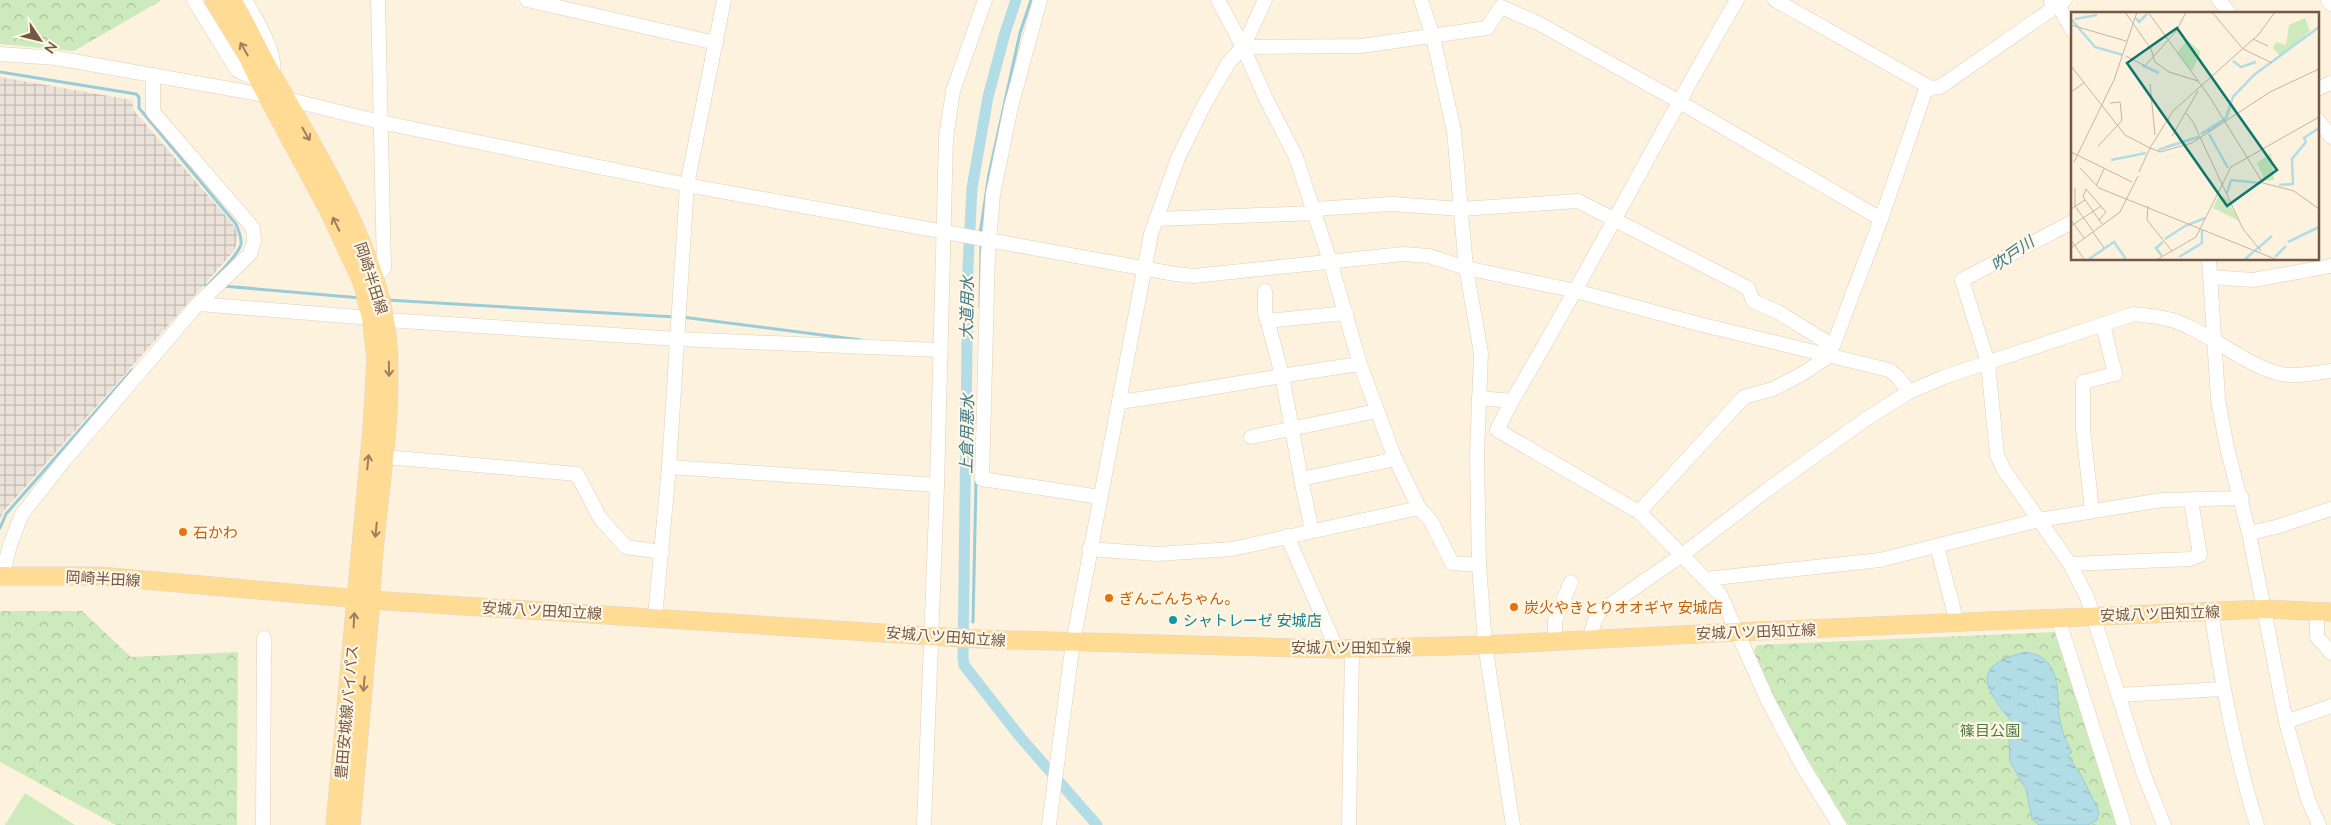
<svg xmlns="http://www.w3.org/2000/svg" width="2331" height="825" viewBox="0 0 2331 825" font-family="Lato,'Noto Sans JP',sans-serif">
  <defs>
    <pattern id="industrial-grid" width="8" height="8" patternUnits="userSpaceOnUse" patternTransform="scale(1.25)"><rect width="8" height="8" fill="#ebe3da"/><path d="M0 4h8M4 0v8" fill="none" stroke="#c3bbb3"/></pattern>
    <pattern id="park-crowns" width="20" height="18" patternUnits="userSpaceOnUse" patternTransform="scale(1.25)"><rect width="20" height="18" fill="#cdeabc"/><path d="M2 6a3 3 0 1 1 6 0M12 15a3 3 0 1 1 6 0" fill="none" stroke="#abc09b"/></pattern>
    <pattern id="water-ripples" width="26" height="14" patternUnits="userSpaceOnUse" patternTransform="scale(1.25)"><rect width="26" height="14" fill="#b2dde7"/><path d="M2 4q2-2 4 0t4 0M15 11q2-2 4 0t4 0" fill="none" stroke="#95b6bd"/></pattern>
  </defs>
  <rect width="100%" height="100%" fill="#fdf2de"/>
  <polygon fill="url(#industrial-grid)" points="0,77 132,100 134,111 232,223 237,232 237,241 234,251 3,512 0,520"/>
  <g fill="url(#park-crowns)">
    <polygon points="0,0 162,0 74,51 0,44"/>
    <polygon points="0,611 82,611 131,657 238,652 237,825 116,825 0,762"/>
    <polygon points="2055,632 2059,635 2121,825 1848,825 1781,716 1753,653 1757,645"/>
  </g>
  <polygon fill="#cdeabc" points="25,793 75,825 5,825"/>
  <path fill="url(#water-ripples)" stroke="#98ccd9" d="M 2026,652 C 2032,654 2040,655 2044,659 C 2060,672 2057,697 2059,715 C 2061,728 2065,741 2072,752 L 2068,756 L 2081,775 L 2099,812 L 2097,820 L 2088,825 L 2039,825 L 2032,819 L 2026,789 L 2010,762 L 2009,734 L 2017,728 C 1989,693 1963,667 2026,652 Z"/>
  <g fill="none" stroke-linecap="round" stroke-linejoin="round">
    <g stroke="#98ccd9" stroke-width="3">
      <path d="M 0,72 L 136,94 L 139,97 L 139,108 L 236,224 C 238,230 242,237 241,244 C 238,256 216,276 208,285"/>
      <polyline points="980,234 989,174 1020,33 1031,0"/>
      <polyline points="205,285 211,286"/>
      <polyline points="223,286 361,298"/>
      <polyline points="387,300 675,317"/>
      <polyline points="980,307 981,243"/>
      <polyline points="682,317 861,340"/>
      <polyline points="0,528 6,514 132,370"/>
      <polyline points="973,622 976,481"/>
    </g>
    <polyline stroke="#b2dde7" stroke-width="11" points="1016,0 1005,33 988,97 972,188 968,266 963,658 964,665 1021,738 1097,825"/>
    <defs>
      <g id="minor">
        <polyline points="194,0 237,70 259,81"/>
        <path d="M 245,0 C 256,20 277,52 273,74"/>
        <polyline points="527,0 716,43"/>
        <polyline points="1040,0 1011,107 993,194 988,253 982,479 1100,497"/>
        <polyline points="1218,0 1243,47 1266,99 1296,157 1330,261 1360,364 1394,456 1419,508 1431,521 1452,563 1479,565"/>
        <polyline points="1421,0 1433,37 1454,131 1466,268 1481,353 1477,454 1479,565 1485,645 1513,825"/>
        <polyline points="1775,0 1931,88"/>
        <polyline points="2219,0 2230,14"/>
        <polyline points="2328,0 2331,4"/>
        <polyline points="2051,1 2058,5 2072,30"/>
        <polyline points="1243,47 1361,46 1487,28 1501,7 1538,23 1678,101 1881,219"/>
        <polyline points="0,54 56,58 287,99 380,122 687,185 1175,274 1194,276 1403,254 1429,256 1466,268 1576,291 1699,324 1889,370 1897,376 1909,392"/>
        <polyline points="2317,89 2331,83"/>
        <polyline points="2317,119 2331,137"/>
        <polyline points="1314,209 1392,204 1461,209 1578,201 1748,288 1753,301 1778,312 1833,346 1881,219 1925,92 1931,88 1940,87 2065,0"/>
        <polyline points="1156,219 1315,213"/>
        <polyline points="2072,222 1962,280 1988,363 1997,455 2004,470 2070,564 2087,597 2143,772 2164,825"/>
        <polyline points="2209,259 2218,399 2227,448 2249,533 2286,722 2308,800 2319,825"/>
        <polyline points="374,276 384,268 378,0"/>
        <polyline points="2211,277 2253,280 2331,266"/>
        <polyline points="1265,291 1265,312 1282,375 1300,473 1303,478"/>
        <polyline points="198,304 371,318"/>
        <polyline points="386,320 677,339 939,350"/>
        <polyline points="1267,321 1346,313"/>
        <path d="M 1479,398 L 1512,401 C 1590,269 1660,132 1737,0"/>
        <polyline points="1512,401 1497,430 1639,512 1720,594 1768,701 1802,765 1839,825"/>
        <path d="M 1119,402 C 1200,391 1279,375 1360,364"/>
        <polyline points="1251,437 1377,411"/>
        <polyline points="386,457 577,474 600,518 626,547 662,552"/>
        <polyline points="669,467 937,485"/>
        <polyline points="2092,511 2083,429 2083,382 2115,374 2103,324"/>
        <polyline points="1639,512 1744,397 1773,389 1802,374 1829,356 1831,350"/>
        <polyline points="1312,531 1301,479 1396,459"/>
        <polyline points="2249,533 2276,527 2331,509"/>
        <polyline points="1287,536 1337,649"/>
        <polyline points="1937,546 1957,623"/>
        <polyline points="1089,549 1157,554 1232,549 1419,508"/>
        <polyline points="2070,564 2190,559 2200,555 2191,500"/>
        <polyline points="2,576 10,545 22,514 63,462 198,304 250,254 254,241 253,228 153,112 153,75"/>
        <polyline points="1706,579 1880,560 2039,520 2162,500 2242,498"/>
        <path d="M 2211,611 C 2222,683 2235,755 2257,825"/>
        <polyline points="2317,611 2317,637 2331,653"/>
        <polyline points="655,617 669,467 687,185 724,0"/>
        <polyline points="2058,618 2124,825"/>
        <path d="M 1589,639 L 1596,617 L 1601,611 L 1682,555 L 1767,490 L 1866,419 L 1909,392 L 1944,377 L 2134,314 C 2153,316 2172,318 2189,327 C 2220,341 2248,366 2281,374 C 2298,377 2315,373 2331,371"/>
        <polyline points="1555,641 1555,621 1571,582"/>
        <polyline points="2119,695 2223,689"/>
        <polyline points="2286,722 2331,706"/>
        <polyline points="263,825 264,638"/>
        <polyline points="924,825 937,485 946,138 953,91 985,0"/>
        <polyline points="1049,825 1073,642 1151,234 1178,158 1203,107 1229,62 1243,47 1265,0"/>
        <polyline points="1349,825 1352,649"/>
      </g>
      <g id="major">
        <polyline points="214,0 247,55 259,81 328,209 362,282 371,318 376,358 372,427 335,825"/>
        <path d="M 232,0 C 247,24 258,51 273,76 C 317,154 382,254 388,345 C 394,431 373,515 371,600 L 351,825"/>
        <polyline points="0,576 99,576 371,600 977,639 1337,649 1485,645 1737,632 2265,609 2331,612"/>
      </g>
    </defs>
    <use href="#minor" stroke="#e1ceba" stroke-width="15"/>
    <use href="#major" stroke="#ded7d2" stroke-width="19"/>
    <use href="#minor" stroke="#fff" stroke-width="14"/>
    <use href="#major" stroke="#ffdb93" stroke-width="18"/>
  </g>
  <defs><path id="oneway-shaft" d="M-6 0H5M1.5-3L5.5 0L1.5 3" fill="none" stroke-width="1.6" stroke-linecap="round" stroke-linejoin="round" transform="scale(1.25)"/></defs>
  <g stroke="#9e7f5c">
    <use href="#oneway-shaft" transform="translate(244 49) rotate(-120)"/>
    <use href="#oneway-shaft" transform="translate(306 134) rotate(60)"/>
    <use href="#oneway-shaft" transform="translate(336 224) rotate(-116)"/>
    <use href="#oneway-shaft" transform="translate(389 369) rotate(89)"/>
    <use href="#oneway-shaft" transform="translate(368 462) rotate(-84)"/>
    <use href="#oneway-shaft" transform="translate(376 530) rotate(96)"/>
    <use href="#oneway-shaft" transform="translate(354 620) rotate(-87)"/>
    <use href="#oneway-shaft" transform="translate(364 684) rotate(95)"/>
  </g>
  <g fill="#e8710a" stroke="#fff6e5" stroke-width="2">
    <circle cx="183" cy="532" r="5"/>
    <circle cx="1109" cy="598" r="5"/>
    <circle cx="1514" cy="607" r="5"/>
  </g>
  <circle fill="#0f9aa8" stroke="#fff6e5" stroke-width="2" cx="1173" cy="620" r="5"/>
  <g text-anchor="middle" dominant-baseline="central" stroke-width="4.5" stroke-linejoin="round" paint-order="stroke">
    <g font-size="15" fill="#745845" stroke="#fff6e5">
      <text transform="translate(372 278) rotate(72)">岡崎半田線</text>
      <text transform="translate(103 578) rotate(3)">岡崎半田線</text>
      <text transform="translate(542 610) rotate(3)">安城八ツ田知立線</text>
      <text transform="translate(2160 613) rotate(-2)">安城八ツ田知立線</text>
      <text transform="translate(1756 631) rotate(-2)">安城八ツ田知立線</text>
      <text transform="translate(946 636) rotate(4)">安城八ツ田知立線</text>
      <text x="1351" y="647">安城八ツ田知立線</text>
      <text transform="translate(346 712) rotate(-85)">豊田安城線バイパス</text>
    </g>
    <g font-size="15" fill="#c56008" stroke="#fff6e5" text-anchor="start">
      <text x="193" y="532">石かわ</text>
      <text x="1119" y="598">ぎんごんちゃん。</text>
      <text x="1524" y="607">炭火やきとりオオギヤ 安城店</text>
    </g>
    <g font-size="15" fill="#0d838f" stroke="#fff6e5" text-anchor="start">
      <text x="1183" y="620">シャトレーゼ 安城店</text>
    </g>
    <g font-size="15" fill="#4c7a3d" stroke="#fff6e5">
      <text x="1990" y="730">篠目公園</text>
    </g>
    <g font-size="16" font-style="italic" fill="#3e7989" stroke="#fff6e5">
      <text transform="translate(2012 253) rotate(-35)">吹戸川</text>
      <text transform="translate(966 308) rotate(-89)">大道用水</text>
      <text transform="translate(966 434) rotate(-89)">上倉用悪水</text>
    </g>
  </g>
  <g transform="translate(2071 12)">
    <rect width="248" height="248" fill="#fdf2de"/>
    <path d="M 234,6 L 239,19 L 209,44 L 202,36 L 205,30 L 215,33 L 218,13 ZM 116,28 L 130,40 L 121,59 L 106,41 ZM 200,141 L 203,168 L 194,169 L 186,151 ZM 148,183 L 156,187 L 168,209 L 142,196 Z" fill="#cdeabc"/>
    <path fill="none" stroke="#b2dde7" stroke-width="2.5" d="M 65,6 L 68,10 L 76,2M 0,7 L 24,35 L 52,43M 4,7 L 26,3M 162,49 L 170,55 L 185,50M 71,53 L 88,61M 137,119 L 155,106 L 162,85 L 183,63 L 248,15M 130,122 L 152,108M 138,122 L 157,156M 95,135 L 127,125M 87,138 L 128,125M 40,148 L 75,141M 208,173 L 222,172 L 221,147 L 235,130 L 233,126 L 248,116M 156,181 L 160,168 L 190,171M 94,227 L 114,214 L 134,206M 217,230 L 248,215M 91,244 L 85,236 L 92,230M 108,245 L 131,231 L 131,218M 204,245 L 215,234M 18,247 L 43,230 L 55,247M 174,247 L 201,224"/>
    <path fill="none" stroke="#c6b4a1" stroke-width="1" d="M 54,0 L 80,37 L 84,50 L 98,60 L 127,69M 77,0 L 138,84 L 192,171 L 223,179 L 248,197M 141,0 L 172,37 L 201,51M 204,0 L 188,22 L 102,99 L 79,136 L 89,140 L 121,131 L 199,80 L 248,57M 0,13 L 55,29M 182,27 L 197,34M 55,44 L 74,54 L 106,18 L 115,0M 0,54 L 54,123 L 79,136M 79,72 L 84,123M 0,80 L 13,71M 39,91 L 49,90 L 51,108 L 47,113M 115,101 L 122,110 L 172,217 L 190,239M 101,124 L 127,79M 27,134 L 47,113M 0,140 L 61,170M 3,150 L 43,68 L 66,0M 9,156 L 28,176 L 204,247M 68,160 L 79,136M 25,174 L 33,157M 4,176 L 4,194 L 22,219M 77,194 L 76,208 L 101,239M 0,197 L 14,188M 0,208 L 13,226M 28,208 L 35,200 L 15,177 L 12,185 L 31,212M 0,214 L 30,194M 22,220 L 33,236M 0,228 L 13,247M 0,236 L 49,200 L 67,164M 87,247 L 125,225 L 160,155 L 248,105"/>
    <path fill="#0f766e" fill-opacity="0.15" stroke="#0f766e" stroke-width="2.5" d="M 106,16 L 206,158 L 156,194 L 56,51 Z"/>
    <rect width="248" height="248" fill="none" stroke="#745845" stroke-width="2.5"/>
  </g>
  <g transform="translate(40 40) rotate(125)" stroke="#fff6e5" stroke-width="4" paint-order="stroke">
  <path d="M0-4L9 19L0 12L-9 19Z" fill="#745845"/>
  <text y="-8" font-size="14" font-weight="bold" text-anchor="middle" fill="#745845">N</text>
  </g>
</svg>
